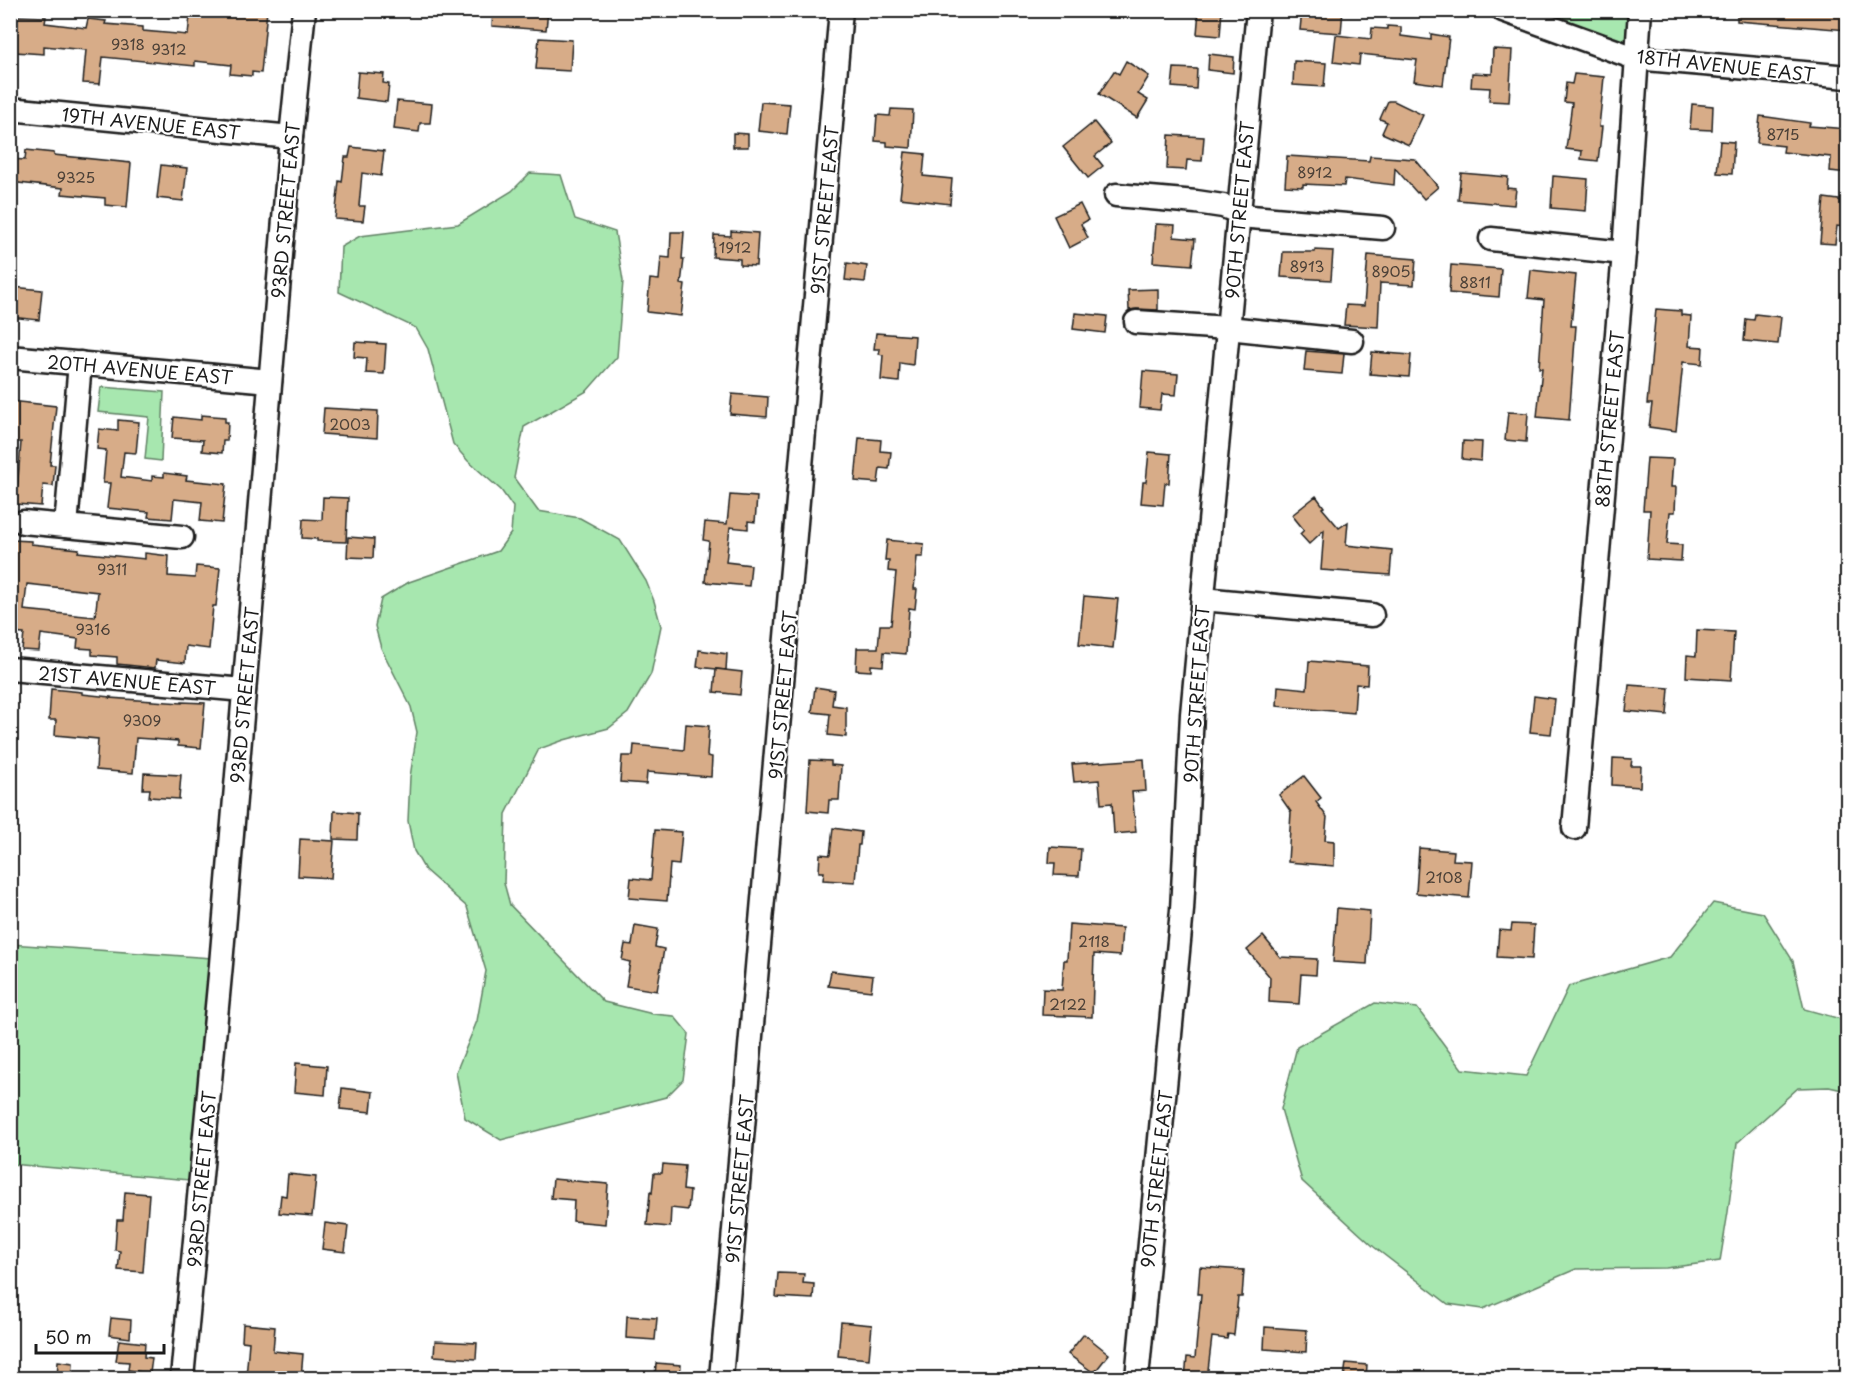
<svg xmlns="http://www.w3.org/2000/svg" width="1858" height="1389" viewBox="0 0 1858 1389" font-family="'Playpen Sans',sans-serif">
  <rect width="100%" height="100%" fill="#fff"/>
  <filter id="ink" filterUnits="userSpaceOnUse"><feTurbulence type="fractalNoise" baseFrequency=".0167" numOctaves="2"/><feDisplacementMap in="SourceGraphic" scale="12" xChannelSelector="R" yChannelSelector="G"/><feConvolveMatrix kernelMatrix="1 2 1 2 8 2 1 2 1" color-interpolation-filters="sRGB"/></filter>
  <g filter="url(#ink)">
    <g fill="#a7e7af" stroke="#628266" stroke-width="1.5">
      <polygon points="1541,11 1631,11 1628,44"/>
      <polygon points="530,173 561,175 575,219 615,232 623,281 617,357 587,391 524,427 514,478 538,511 580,518 620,540 646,581 654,601 661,626 651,674 628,713 609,728 564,740 539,749 506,814 504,883 510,905 604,1002 653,1014 674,1016 689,1034 683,1080 666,1097 501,1140 465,1118 456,1072 477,1021 486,971 467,907 425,870 414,851 408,821 410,777 417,732 411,707 381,648 375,626 381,599 409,582 498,551 511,533 513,507 501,490 468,461 453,444 428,349 416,328 339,292 341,247 360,236 458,224 512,191"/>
      <polygon points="101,387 164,392 161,461 145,459 149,417 98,412"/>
      <polygon points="1713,903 1763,913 1793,961 1804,1009 1848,1021 1847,1091 1829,1087 1798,1088 1737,1143 1728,1212 1720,1261 1666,1268 1576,1269 1483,1309 1448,1304 1374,1247 1302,1181 1281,1109 1297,1047 1375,1003 1417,1008 1462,1069 1526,1076 1569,986 1670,957"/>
      <polygon points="10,944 212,958 189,1180 11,1164"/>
    </g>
    <g fill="#d7ac88" stroke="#1c1c1c" stroke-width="1.5" fill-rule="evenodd">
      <polygon points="200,10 220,10 248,14 248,10 267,10 261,73 252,72 252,76 230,74 231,65 195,61 195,66 103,57 100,84 83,83 86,50 44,46 44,54 15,52 17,16 46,17 45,23 86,28 88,19 106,21 105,24 143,27 143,31 188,35 190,16 199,17"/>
      <polygon points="493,10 548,10 546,30 492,26"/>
      <polygon points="1199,10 1222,10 1220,36 1197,34"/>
      <polygon points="1302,10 1343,10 1341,33 1300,30"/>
      <polygon points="1737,10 1848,10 1848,30 1737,21"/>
      <polygon points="1387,26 1401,27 1401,36 1431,40 1431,34 1449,37 1443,85 1414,81 1417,60 1360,54 1359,65 1333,62 1336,35 1371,39 1372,28 1387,29"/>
      <polygon points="539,38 572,40 570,71 536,69"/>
      <polygon points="1493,49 1512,50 1509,102 1489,101 1490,88 1471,87 1472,73 1492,74"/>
      <polygon points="1209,54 1234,57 1233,73 1208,70"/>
      <polygon points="1126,61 1149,76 1138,94 1148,100 1137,118 1099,94 1114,71 1119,74"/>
      <polygon points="1294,61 1326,63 1324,87 1293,85"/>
      <polygon points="1174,68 1197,69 1196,89 1172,87"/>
      <polygon points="358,72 384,74 383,83 389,84 387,102 356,98"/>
      <polygon points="1574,74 1604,77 1599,127 1602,127 1598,161 1581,159 1582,151 1566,149 1572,103 1564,102 1566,83 1572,84"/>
      <polygon points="397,101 432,104 430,123 420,123 419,132 394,129"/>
      <polygon points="1388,101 1394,101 1423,115 1409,145 1382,133 1387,122 1380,119"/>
      <polygon points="761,102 790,104 787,134 758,131"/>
      <polygon points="1692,104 1713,106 1712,130 1690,129"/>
      <polygon points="891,109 913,110 911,148 887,146 887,142 875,141 877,115 890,116"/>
      <polygon points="1760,116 1810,123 1809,126 1848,129 1848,173 1830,171 1831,157 1783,152 1784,146 1757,143"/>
      <polygon points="1094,122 1111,143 1095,156 1103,166 1088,178 1063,147"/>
      <polygon points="733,133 748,134 748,147 733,147"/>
      <polygon points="1169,135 1204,137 1202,161 1187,160 1186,170 1167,169"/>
      <polygon points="1720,141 1734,142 1732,174 1717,173"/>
      <polygon points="351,147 384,151 381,176 362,173 359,206 365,206 363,221 335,219 339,181 342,182 345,157 349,157"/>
      <polygon points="26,150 54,153 54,155 131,163 127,207 105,205 105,198 62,194 63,188 10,182 10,159 25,160"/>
      <polygon points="905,152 925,154 923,176 952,179 950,204 900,198"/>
      <polygon points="1287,156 1369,161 1370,156 1415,159 1438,187 1424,199 1418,192 1417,193 1395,168 1394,185 1345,179 1344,186 1303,184 1303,187 1285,186"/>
      <polygon points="161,165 187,168 183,201 157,198"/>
      <polygon points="1461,173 1508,177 1507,188 1516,189 1514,205 1458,200"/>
      <polygon points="1553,176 1588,179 1586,211 1551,208"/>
      <polygon points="1824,198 1846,201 1844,227 1837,226 1835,244 1820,243"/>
      <polygon points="1080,204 1088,220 1081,224 1088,238 1069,248 1054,216"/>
      <polygon points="1156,224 1175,225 1174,237 1195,239 1192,265 1153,262"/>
      <polygon points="731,231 758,233 756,266 740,265 740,259 713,257 714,235 731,236"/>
      <polygon points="671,232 684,232 682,259 684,259 681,284 685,285 681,316 647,312 650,279 659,280 661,257 670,258"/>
      <polygon points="1315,250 1333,251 1331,280 1281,277 1283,252 1315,252"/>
      <polygon points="1368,255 1416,259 1414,285 1380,283 1378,327 1344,325 1346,305 1364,306"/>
      <polygon points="847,263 867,266 865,282 845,280"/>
      <polygon points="1451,265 1501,269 1499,297 1449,293"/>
      <polygon points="1531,270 1576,275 1571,326 1576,326 1569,420 1537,417 1542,368 1539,368 1544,300 1528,298"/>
      <polygon points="13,287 42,290 39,320 10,317"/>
      <polygon points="1158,289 1158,310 1137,309 1129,310 1128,290"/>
      <polygon points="1656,309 1681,311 1681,315 1691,316 1689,346 1703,347 1702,364 1683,362 1676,431 1649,427 1652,404 1647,404"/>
      <polygon points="1075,313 1107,316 1105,333 1073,329"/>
      <polygon points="1755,314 1781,317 1778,344 1744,341 1746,319 1754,320"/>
      <polygon points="876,333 915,336 913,365 900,363 899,382 881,380 883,355 879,354 880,349 874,349"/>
      <polygon points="355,342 386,344 384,374 366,373 367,358 354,357"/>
      <polygon points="1306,351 1344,354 1342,374 1304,371"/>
      <polygon points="1372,352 1411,355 1409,377 1370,374"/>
      <polygon points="1143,371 1178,374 1176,395 1162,394 1160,410 1140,408"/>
      <polygon points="732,394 768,397 767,417 730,414"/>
      <polygon points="10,401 56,406 50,465 55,465 53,486 43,485 41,506 16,504 21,442 10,442"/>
      <polygon points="324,408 378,411 377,438 322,434"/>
      <polygon points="1508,412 1528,413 1526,442 1505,440"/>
      <polygon points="201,415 225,417 225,422 228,422 227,441 223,441 222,453 202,451 203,440 172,438 174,417 201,420"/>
      <polygon points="118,420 139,422 136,453 124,452 121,477 152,481 152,476 164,477 164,473 187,476 186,480 226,484 222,523 200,521 202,502 174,499 172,519 148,517 149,512 107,508 110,483 103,483 106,450 97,449 99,429 118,431"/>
      <polygon points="859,438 881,440 880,451 891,452 889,469 880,468 878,483 855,481"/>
      <polygon points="1463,441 1482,442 1481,461 1462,459"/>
      <polygon points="1149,452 1171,454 1169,483 1165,483 1163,505 1141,503 1143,482 1146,482"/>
      <polygon points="1647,458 1673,459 1671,487 1676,487 1675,512 1670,512 1667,544 1682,545 1681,561 1647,559 1650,510 1643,510"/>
      <polygon points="730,495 757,497 755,522 748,521 748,529 730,527 726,562 751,565 749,586 705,582 709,541 703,540 705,522 727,524"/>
      <polygon points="1316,496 1324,507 1322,508 1339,528 1348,522 1346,545 1392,550 1390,575 1321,570 1324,530 1309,544 1300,534 1304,530 1292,515"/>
      <polygon points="323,497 348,498 346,542 317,541 317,539 302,538 303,519 322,520"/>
      <polygon points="348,537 374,539 373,558 347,557"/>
      <path d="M 12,540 L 31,541 L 31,544 L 79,549 L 78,552 L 145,559 L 145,553 L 169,556 L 168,576 L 195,578 L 196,566 L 220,568 L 216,606 L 213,606 L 209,649 L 186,646 L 185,663 L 156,660 L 155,668 L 117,664 L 117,657 L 92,655 L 92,649 L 77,648 L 78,639 L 41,634 L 39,651 L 22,650 L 24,634 L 10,633 L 10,559 ZM 27,584 L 98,592 L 95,617 L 24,610 Z"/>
      <polygon points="887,540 924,544 923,557 917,557 914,589 917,589 915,609 909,608 906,654 884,652 883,666 871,665 871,671 856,670 857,648 878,648 880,625 891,625 896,572 888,571 889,560 885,560"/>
      <polygon points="1084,596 1118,599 1113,648 1079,644"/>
      <polygon points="1697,630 1734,632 1731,680 1686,677 1687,655 1696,656"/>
      <polygon points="699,650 727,654 726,670 697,667"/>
      <polygon points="1309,661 1368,666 1367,685 1356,684 1354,713 1277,706 1278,686 1307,689"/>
      <polygon points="716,669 742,672 740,695 714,692"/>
      <polygon points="1629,685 1669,688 1667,715 1626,711"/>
      <polygon points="815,687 834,690 832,705 846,707 846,737 828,735 830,714 812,712"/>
      <polygon points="51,689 82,692 82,694 111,697 110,698 182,703 182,702 205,703 201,748 178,746 178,741 136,738 133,773 96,770 98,739 55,735 56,720 49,720"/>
      <polygon points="1534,696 1555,699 1551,734 1530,732"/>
      <polygon points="686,724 709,726 707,756 712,757 711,777 647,772 646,784 620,782 622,756 633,756 634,745 684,750"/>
      <polygon points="1613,758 1632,759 1631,766 1641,766 1640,787 1612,785"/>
      <polygon points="1144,759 1146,791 1132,792 1136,832 1114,834 1112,803 1101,804 1099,780 1074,782 1072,764"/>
      <polygon points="810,760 831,761 831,765 841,766 839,800 829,800 828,813 807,811"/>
      <polygon points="144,773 181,775 179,799 149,797 150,789 143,789"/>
      <polygon points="1304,776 1321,798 1316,802 1327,817 1325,840 1334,841 1334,866 1288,862 1291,812 1279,795"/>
      <polygon points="334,811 358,813 357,840 333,839"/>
      <polygon points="833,828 861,832 860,845 858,845 855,882 823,880 824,872 819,872 820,854 830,855"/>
      <polygon points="655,830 682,832 679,865 670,864 667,901 629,898 631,878 651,880"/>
      <polygon points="300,839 334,841 331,878 298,876"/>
      <polygon points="1050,847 1081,849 1079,876 1054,875 1055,863 1049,863"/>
      <polygon points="1419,848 1454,851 1453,860 1472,861 1469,898 1416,893"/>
      <polygon points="1337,908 1370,911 1367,964 1333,962"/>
      <polygon points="1069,924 1122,928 1120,956 1094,954 1092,1017 1042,1015 1043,989 1062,990 1064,960 1067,960"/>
      <polygon points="1512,924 1534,925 1532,959 1497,957 1499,930 1511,931"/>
      <polygon points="635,925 658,929 655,947 664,949 657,991 626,986 630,962 622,960 625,944 632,945"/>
      <polygon points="1263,936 1280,957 1317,959 1316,975 1301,974 1299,1004 1269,1002 1270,977 1247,950"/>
      <polygon points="831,971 873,976 871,991 828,986"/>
      <polygon points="296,1063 327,1066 325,1095 294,1092"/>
      <polygon points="342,1088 373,1092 371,1112 340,1109"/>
      <polygon points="663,1164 685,1166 683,1190 690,1191 688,1210 671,1208 670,1227 647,1225 650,1192 652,1193 654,1173 662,1173"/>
      <polygon points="288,1174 316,1177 312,1216 279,1213 281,1195 286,1196"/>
      <polygon points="553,1179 608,1184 605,1224 573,1221 574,1200 551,1198"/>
      <polygon points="125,1192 149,1194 143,1272 118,1270 120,1251 115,1250 117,1220 123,1220"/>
      <polygon points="325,1223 348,1226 345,1252 322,1249"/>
      <polygon points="1200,1267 1244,1270 1242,1297 1238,1297 1234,1335 1228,1334 1227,1339 1212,1337 1207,1378 1185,1378 1187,1357 1195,1358 1201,1294 1198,1294"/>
      <polygon points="778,1273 804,1274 803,1283 814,1284 813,1299 776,1297"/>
      <polygon points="627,1316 657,1318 655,1340 626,1338"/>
      <polygon points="111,1318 131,1320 130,1338 109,1335"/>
      <polygon points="841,1322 872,1325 869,1359 838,1356"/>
      <polygon points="243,1324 275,1327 273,1351 303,1354 301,1378 264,1374 264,1378 246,1378 249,1342 242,1341"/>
      <polygon points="1265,1327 1307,1330 1306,1352 1264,1349"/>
      <polygon points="1084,1334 1109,1354 1094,1373 1068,1354"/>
      <polygon points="119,1340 145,1343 144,1357 152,1358 150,1373 128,1370 129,1362 116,1361"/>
      <polygon points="435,1341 477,1343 476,1359 434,1356"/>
      <polygon points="58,1361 73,1363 72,1378 57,1378"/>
      <polygon points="656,1363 681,1365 680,1378 655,1378"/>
      <polygon points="1346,1363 1367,1365 1366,1378 1344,1378"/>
    </g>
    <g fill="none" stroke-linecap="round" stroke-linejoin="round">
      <defs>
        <g id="minor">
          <polyline points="1503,10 1635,58 1848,77"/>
          <polyline points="10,109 291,137"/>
          <polyline points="1116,195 1196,202 1223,206 1251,217 1383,228"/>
          <polyline points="1491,239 1624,253"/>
          <polyline points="1136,322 1228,328 1352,341"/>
          <polyline points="10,357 270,381"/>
          <polyline points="23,522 182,537"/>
          <polyline points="66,526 80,363"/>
          <polyline points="1203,599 1372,615"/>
          <polyline points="10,669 244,690"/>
          <polyline points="1574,828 1624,253 1640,10"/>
          <polyline points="182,1378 221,964 291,137 304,10"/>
          <polyline points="721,1378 841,10"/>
          <polyline points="1137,1378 1182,910 1192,714 1258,10"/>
        </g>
      </defs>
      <use href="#minor" stroke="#1c1c1c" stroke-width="27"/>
      <use href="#minor" stroke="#fff" stroke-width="22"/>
    </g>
  </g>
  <g text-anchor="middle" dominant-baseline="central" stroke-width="4.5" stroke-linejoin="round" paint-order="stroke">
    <g font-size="15" fill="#4b4037">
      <text x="128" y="43">9318</text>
      <text x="169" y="48">9312</text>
      <text x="1783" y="133">8715</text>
      <text x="1315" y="171">8912</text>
      <text x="76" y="176">9325</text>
      <text x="735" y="246">1912</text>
      <text x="1307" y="265">8913</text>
      <text x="1391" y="270">8905</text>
      <text x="1475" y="281">8811</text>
      <text x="350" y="423">2003</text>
      <text x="112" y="568">9311</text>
      <text x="93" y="628">9316</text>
      <text x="142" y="719">9309</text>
      <text x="1444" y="876">2108</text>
      <text x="1094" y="940">2118</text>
      <text x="1068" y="1003">2122</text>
    </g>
    <g font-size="18" fill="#1c1c1c" stroke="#fff">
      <text transform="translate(1726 65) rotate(6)">18TH AVENUE EAST</text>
      <text transform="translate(151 123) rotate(6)">19TH AVENUE EAST</text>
      <text transform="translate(285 210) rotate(-85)">93RD STREET EAST</text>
      <text transform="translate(824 210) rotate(-85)">91ST STREET EAST</text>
      <text transform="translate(1239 210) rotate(-85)">90TH STREET EAST</text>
      <text transform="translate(140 369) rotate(5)">20TH AVENUE EAST</text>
      <text transform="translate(1609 419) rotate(-85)">88TH STREET EAST</text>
      <text transform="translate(127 680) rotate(5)">21ST AVENUE EAST</text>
      <text transform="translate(1196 694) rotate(-86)">90TH STREET EAST</text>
      <text transform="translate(244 695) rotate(-85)">93RD STREET EAST</text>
      <text transform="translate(782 695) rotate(-85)">91ST STREET EAST</text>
      <text transform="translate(201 1179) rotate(-85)">93RD STREET EAST</text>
      <text transform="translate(739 1179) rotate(-85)">91ST STREET EAST</text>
      <text transform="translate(1156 1179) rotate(-84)">90TH STREET EAST</text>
    </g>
  </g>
  <rect width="1858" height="1389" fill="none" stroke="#fff" stroke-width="36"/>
  <rect x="18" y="18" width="1822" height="1353" fill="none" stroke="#1c1c1c" stroke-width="2" filter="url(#ink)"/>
  <path d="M36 1344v9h128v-9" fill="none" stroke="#1c1c1c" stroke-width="3"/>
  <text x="45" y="1344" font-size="18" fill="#1c1c1c" stroke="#ffffff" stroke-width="4.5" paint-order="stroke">50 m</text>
</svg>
